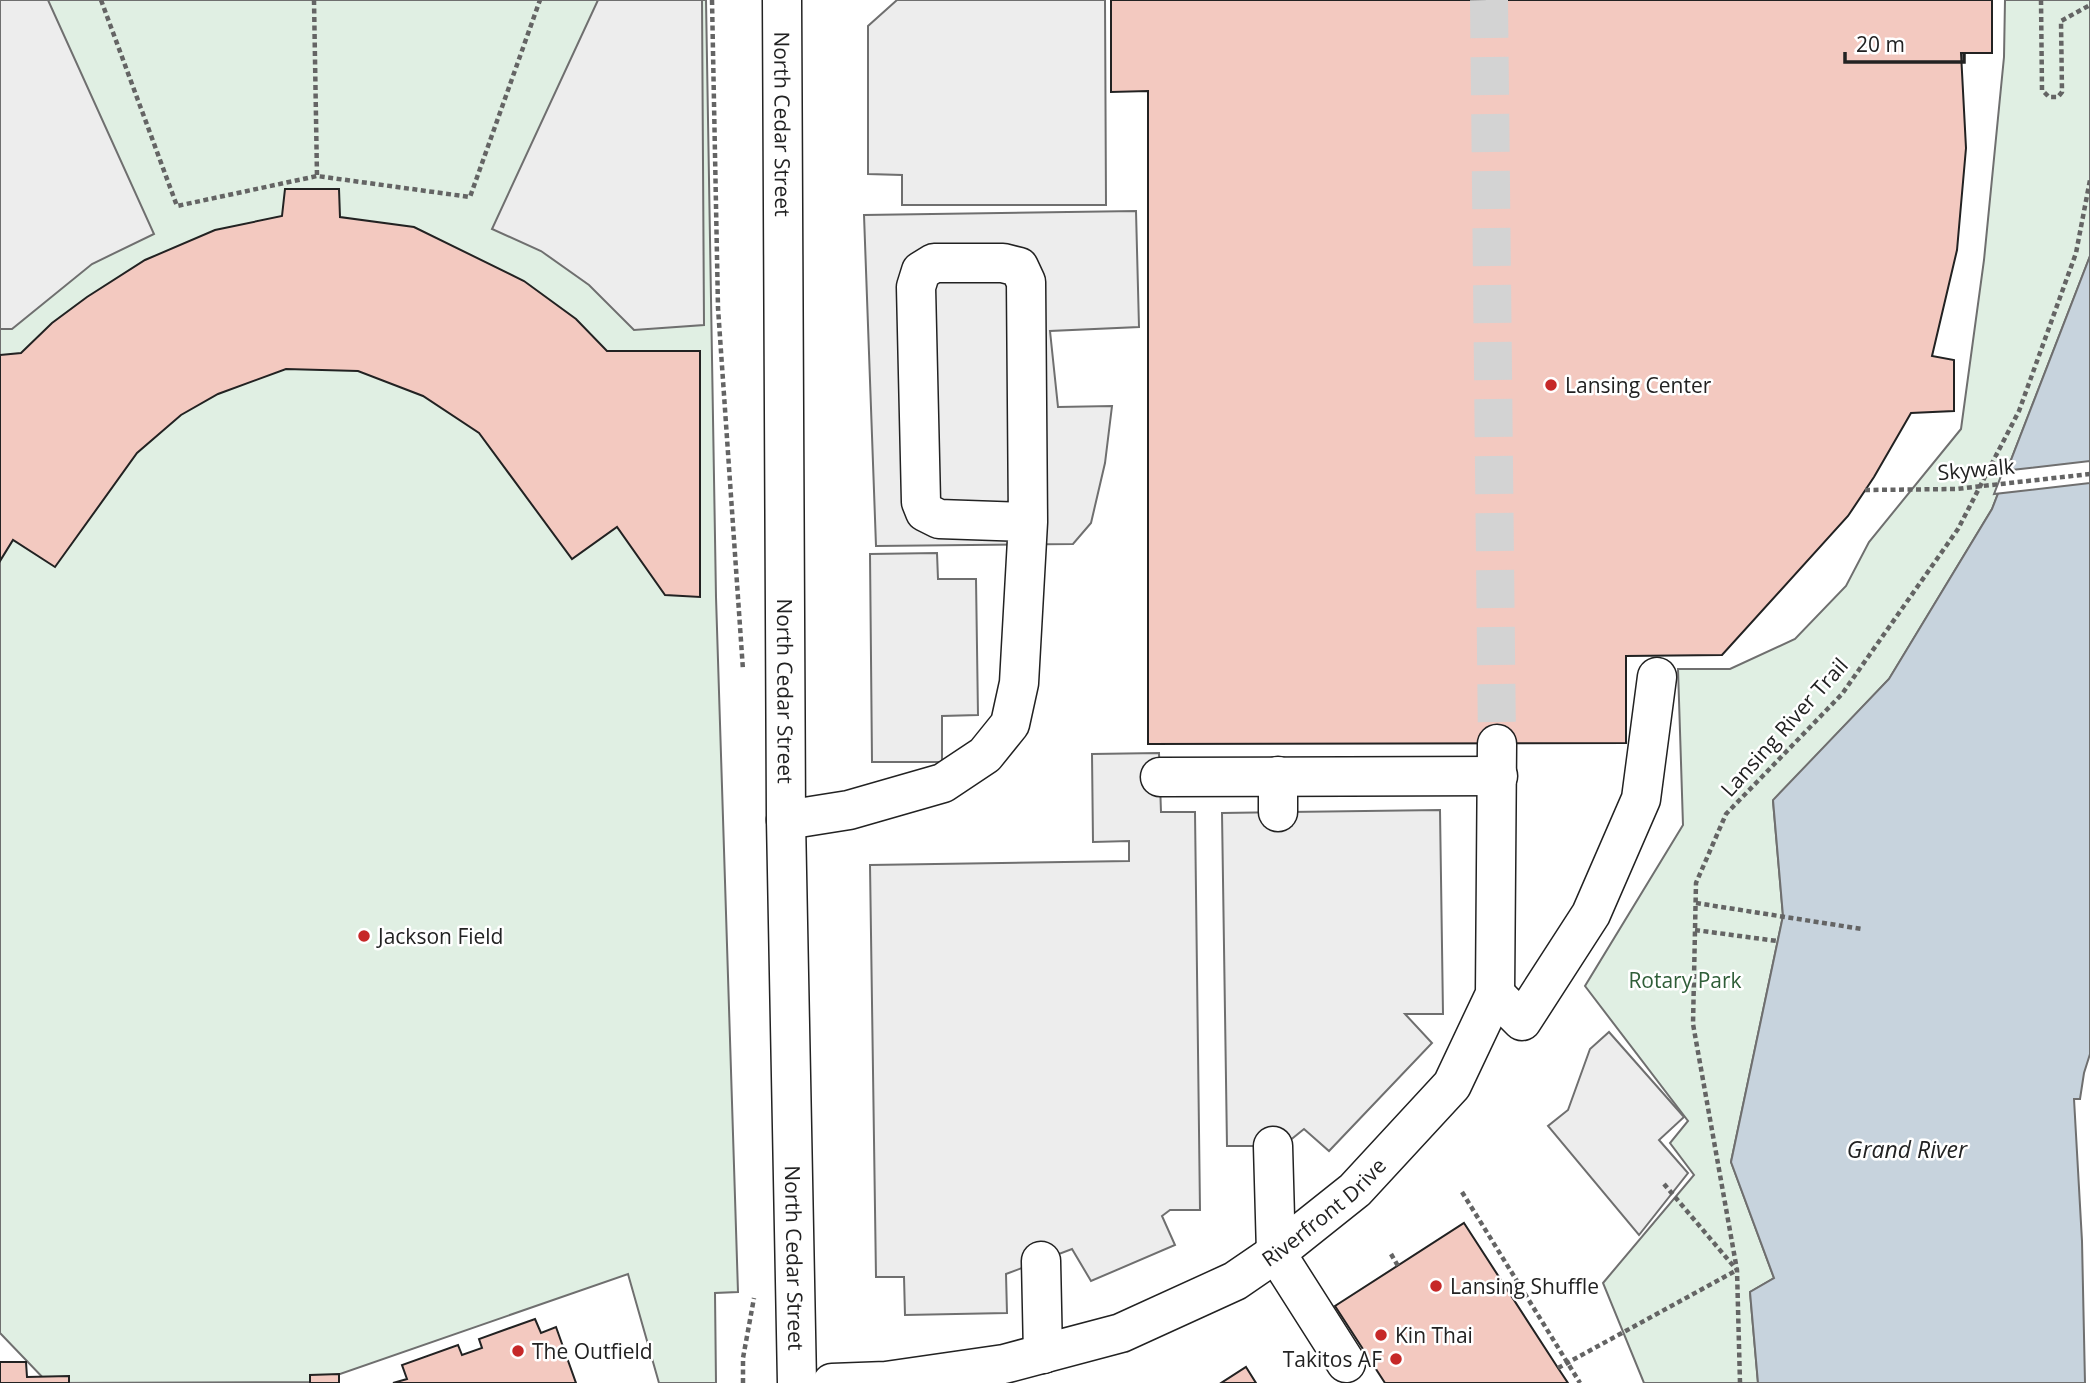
<svg xmlns="http://www.w3.org/2000/svg" width="2090" height="1383" viewBox="0 0 2090 1383" font-family="'Open Sans',sans-serif">
  <rect width="100%" height="100%" fill="#fff"/>
  <g fill="#e0efe3" stroke="#6f6f6f" stroke-width="2">
    <polygon points="0,0 706,0 716,597 738,1292 715,1293 716,1383 659,1383 628,1274 317,1382 48,1383 0,1333"/>
    <polygon points="2005,0 2090,0 2090,256 1992,509 1889,679 1773,801 1783,916 1731,1162 1774,1278 1750,1292 1758,1383 1644,1383 1603,1283 1694,1175 1670,1143 1688,1121 1585,986 1683,825 1678,669 1730,669 1795,639 1846,586 1869,542 1961,429 1984,260 2004,57"/>
  </g>
  <g fill="#ededed" stroke="#6f6f6f" stroke-width="2">
    <polygon points="0,0 48,0 154,234 92,264 12,329 0,329"/>
    <polygon points="598,0 702,0 704,325 634,330 589,285 541,251 492,229"/>
    <polygon points="897,0 1105,0 1106,205 902,205 902,175 868,174 868,26"/>
    <polygon points="1136,211 1139,327 1050,331 1058,407 1112,406 1105,463 1091,523 1073,544 876,546 864,215"/>
    <polygon points="937,553 938,579 976,579 978,715 942,716 942,762 872,762 870,554"/>
    <polygon points="1159,753 1161,812 1195,812 1200,1210 1170,1210 1162,1216 1175,1245 1091,1281 1072,1249 1006,1274 1007,1313 905,1315 904,1277 876,1277 870,865 1129,861 1129,841 1093,842 1092,754"/>
    <polygon points="1440,810 1443,1014 1405,1014 1432,1043 1329,1151 1304,1129 1283,1146 1227,1146 1222,813"/>
    <polygon points="1609,1032 1684,1117 1659,1140 1688,1173 1639,1235 1548,1126 1568,1110 1590,1049"/>
  </g>
  <polygon fill="#c7d3dd" stroke="#6f6f6f" stroke-width="2" points="2090,256 2090,1054 2084,1073 2080,1099 2074,1099 2082,1241 2085,1383 1758,1383 1750,1292 1774,1278 1731,1162 1783,916 1773,800 1889,679 1992,509"/>
  <polygon fill="#fff" stroke="#6f6f6f" stroke-width="2" points="2090,461 2090,483 1994,494 2003,471"/>
  <g fill="#f3c9c0" stroke="#222" stroke-width="2">
    <polygon points="1111,0 1992,0 1992,53 1961,53 1966,148 1957,250 1932,356 1954,360 1954,411 1911,413 1874,477 1848,516 1722,655 1626,656 1626,743 1148,744 1148,91 1111,92"/>
    <polygon points="285,189 339,189 340,217 414,227 524,281 576,319 607,351 700,351 700,597 665,595 617,527 572,559 479,433 423,396 358,371 286,369 218,394 181,415 137,453 55,567 13,540 0,561 0,355 21,353 52,323 87,297 145,260 215,230 282,216"/>
    <polygon points="1464,1223 1558,1368 1568,1383 1385,1383 1335,1306"/>
    <polygon points="535,1319 541,1333 556,1327 576,1383 393,1383 407,1379 402,1365 458,1345 462,1355 482,1348 479,1339"/>
    <polygon points="0,1362 26,1362 27,1377 69,1376 69,1383 0,1383"/>
    <polygon points="1246,1367 1256,1383 1221,1383"/>
    <polygon points="339,1374 339,1383 310,1383 310,1375"/>
  </g>
  <g fill="none" stroke-linecap="round" stroke-linejoin="round">
    <polyline stroke="#d3d3d3" stroke-width="38" stroke-dasharray="38 19" stroke-linecap="butt" points="1489,0 1497,744"/>
    <defs>
      <g id="minor">
        <polyline points="1278,776 1278,812"/>
        <polyline points="1160,777 1498,776"/>
        <polyline points="786,820 849,810 943,783 985,755 1010,724 1019,683 1028,522 1026,282 1019,267 1003,263 934,263 921,271 916,287 921,502 925,512 939,519 1028,522"/>
        <polyline points="1495,994 1522,1021 1591,914 1641,799 1657,677"/>
        <polyline points="1273,1146 1276,1253 1346,1363"/>
        <polyline points="1041,1261 1043,1354"/>
        <path id="s1" d="M 832,1383 L 886,1381 L 1004,1364 L 1121,1333 L 1235,1281 L 1276,1253 L 1355,1190 L 1452,1085 L 1495,994 L 1497,744"/>
      </g>
      <g id="major">
        <path id="s2" d="M 782,0 L 786,820 L 797,1383"/>
      </g>
    </defs>
    <use href="#minor" stroke="#222" stroke-width="41"/>
    <use href="#major" stroke="#222" stroke-width="41"/>
    <g stroke="#646464" stroke-width="4.5" stroke-dasharray="5 3.5" stroke-linecap="butt">
      <polyline points="101,0 177,206 317,176 470,197 540,0"/>
      <polyline points="314,0 317,176"/>
      <polyline points="712,0 718,308 743,670"/>
      <polyline points="2041,0 2042,90 2049,97 2058,97 2062,92 2061,21 2090,5"/>
      <polyline points="1865,490 1956,489 2090,474"/>
      <polyline points="1696,903 1862,929"/>
      <polyline points="1695,930 1777,941"/>
      <polyline points="1664,1184 1736,1269"/>
      <polyline points="1462,1192 1580,1383"/>
      <polyline points="1391,1254 1398,1266"/>
      <polyline points="1558,1368 1737,1270"/>
      <polyline points="743,1383 743,1358 754,1298"/>
      <polyline points="1740,1383 1737,1270 1693,1024 1696,883 1726,814 1842,694 1958,529 2019,411 2076,253 2090,180"/>
    </g>
    <use href="#minor" stroke="#fff" stroke-width="38"/>
    <use href="#major" stroke="#fff" stroke-width="38"/>
  </g>
  <g fill="#c62828" stroke="#fff" stroke-width="2.5">
    <circle cx="1551" cy="385" r="7"/>
    <circle cx="364" cy="936" r="7"/>
    <circle cx="1436" cy="1286" r="7"/>
    <circle cx="1381" cy="1335" r="7"/>
    <circle cx="518" cy="1351" r="7"/>
    <circle cx="1396" cy="1359" r="7"/>
  </g>
  <g text-anchor="middle" dominant-baseline="central" stroke-width="5" stroke-linejoin="round" paint-order="stroke">
    <g font-size="21" fill="#222" stroke="#fff">
      <text stroke="none"><textPath href="#s2" startOffset="124">North Cedar Street</textPath></text>
      <text transform="translate(1976 469) rotate(-5)">Skywalk</text>
      <text stroke="none"><textPath href="#s2" startOffset="691">North Cedar Street</textPath></text>
      <text transform="translate(1784 727) rotate(-48)">Lansing River Trail</text>
      <text stroke="none"><textPath href="#s1" startOffset="532">Riverfront Drive</textPath></text>
      <text stroke="none"><textPath href="#s2" startOffset="1258">North Cedar Street</textPath></text>
    </g>
    <g font-size="21" fill="#222" stroke="#fff" text-anchor="start">
      <text x="1565" y="385">Lansing Center</text>
      <text x="378" y="936">Jackson Field</text>
      <text x="1450" y="1286">Lansing Shuffle</text>
      <text x="1395" y="1335">Kin Thai</text>
      <text x="532" y="1351">The Outfield</text>
      <text x="1382" y="1359" text-anchor="end">Takitos AF</text>
    </g>
    <g font-size="21" fill="#2f5e38" stroke="#fff">
      <text x="1685" y="980">Rotary Park</text>
    </g>
    <g font-size="23" font-style="italic" fill="#222" stroke="#fff">
      <text x="1907" y="1149">Grand River</text>
    </g>
  </g>
  <path d="M1845 52v10h119v-10" fill="none" stroke="#222222" stroke-width="3.5"/>
  <text x="1856" y="52" font-size="21" fill="#222222" stroke="#ffffff" stroke-width="5" paint-order="stroke">20 m</text>
</svg>
